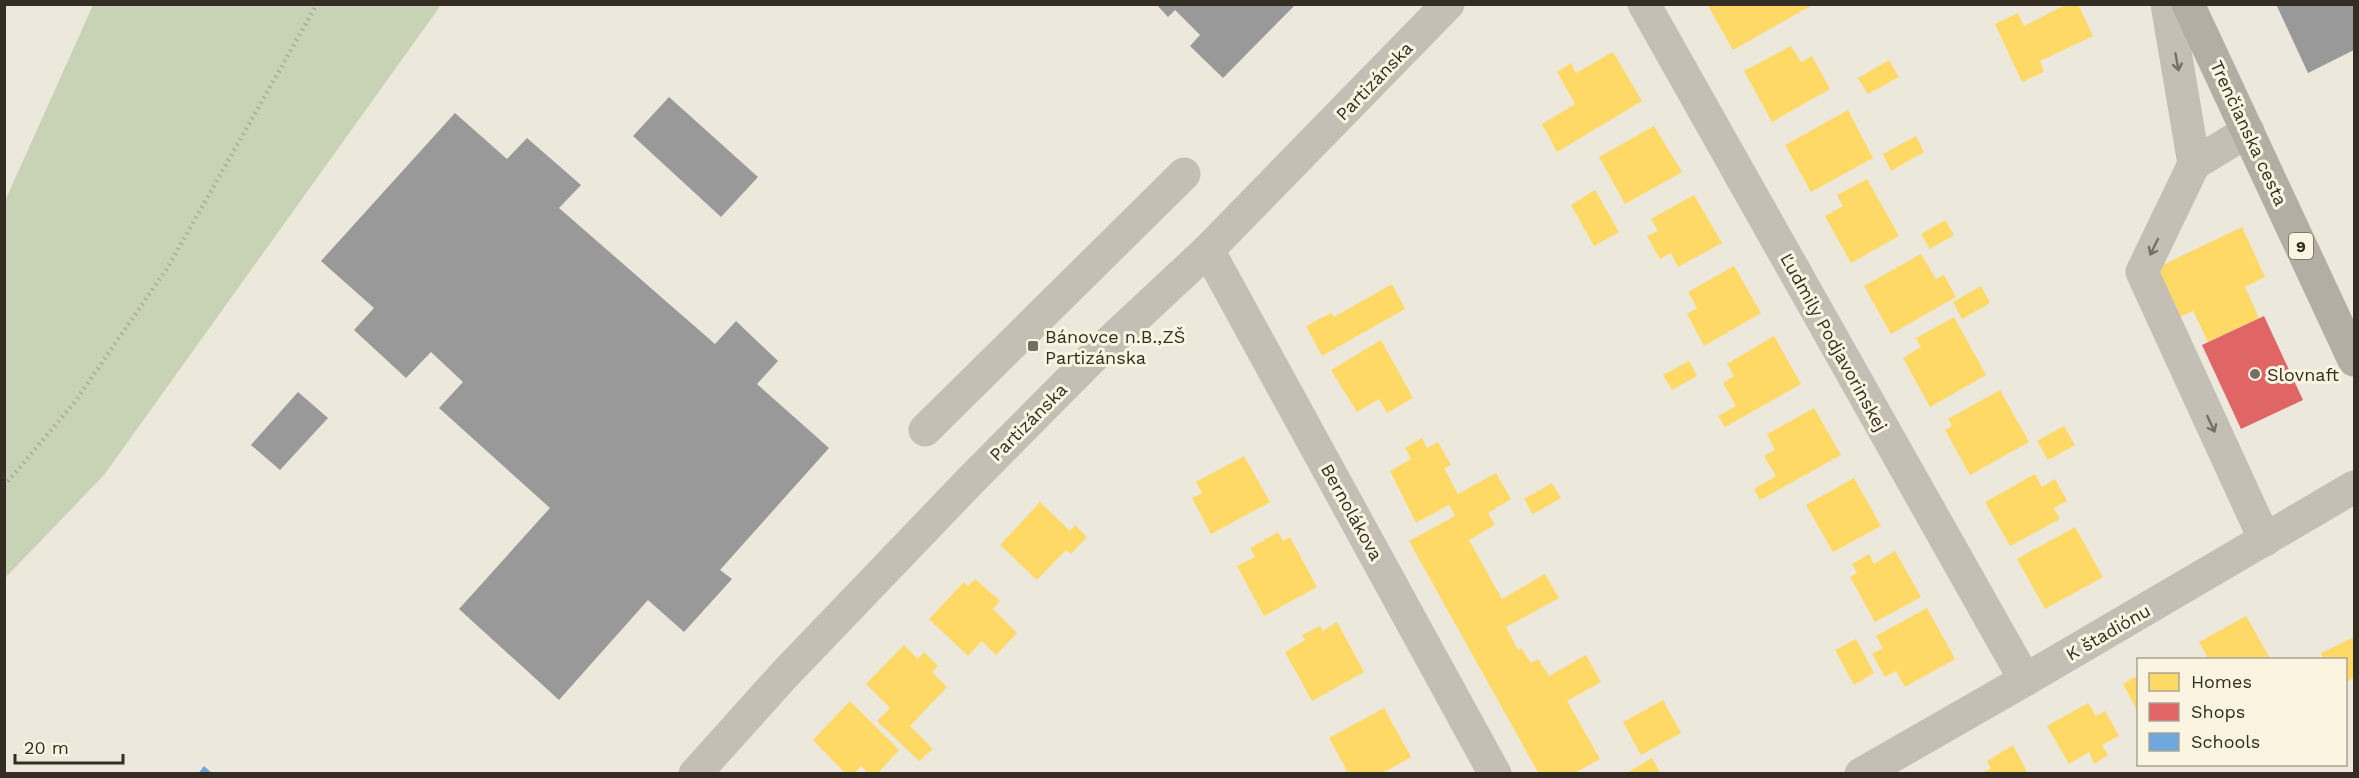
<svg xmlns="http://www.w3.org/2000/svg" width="2359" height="778" viewBox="0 0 2359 778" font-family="'Work Sans',sans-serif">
  <rect width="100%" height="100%" fill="#ece8db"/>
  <polygon fill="#c7d3b4" points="93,5 441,5 104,475 5,578 5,201"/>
  <g fill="#ffd966">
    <polygon points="1707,4 1766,5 1814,4 1733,50"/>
    <polygon points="2067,4 2078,4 2093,36 2040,61 2044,72 2022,82 1995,24 2018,13 2024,26"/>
    <polygon points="1791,46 1801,62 1812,56 1830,89 1772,122 1744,71"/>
    <polygon points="1613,52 1642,101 1557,152 1542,124 1575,104 1557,72 1571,63 1576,73"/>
    <polygon points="1889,60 1899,77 1868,94 1858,78"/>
    <polygon points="1848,110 1873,158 1811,192 1785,145"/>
    <polygon points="1654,126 1682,172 1625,204 1599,157"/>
    <polygon points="1916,136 1924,152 1891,171 1883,154"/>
    <polygon points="1867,179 1899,236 1851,263 1825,216 1843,206 1837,195"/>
    <polygon points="1595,190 1619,232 1594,246 1571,205"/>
    <polygon points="1694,195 1722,243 1678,267 1671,253 1660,259 1647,236 1658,231 1651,219"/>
    <polygon points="1945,220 1954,235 1930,249 1921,234"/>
    <polygon points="2242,227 2265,277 2245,287 2259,318 2208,342 2193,311 2153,330 2129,281"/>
    <polygon points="1921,254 1936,279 1944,275 1956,297 1891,334 1864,286"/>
    <polygon points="1734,266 1761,313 1704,346 1687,314 1697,308 1688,292"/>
    <polygon points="1392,284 1405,309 1322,356 1306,326 1331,313 1334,317"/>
    <polygon points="1981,286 1990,303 1962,319 1953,302"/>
    <polygon points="1954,317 1986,375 1930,407 1903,358 1921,347 1916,338"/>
    <polygon points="1774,336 1801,384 1725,427 1718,416 1736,406 1723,383 1734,376 1727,364"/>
    <polygon points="1381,340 1413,398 1387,413 1379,399 1357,412 1331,370"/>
    <polygon points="1689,361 1697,376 1672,390 1663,375"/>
    <polygon points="2000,390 2029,442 1970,475 1945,430 1952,426 1948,419"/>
    <polygon points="1814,408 1841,455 1760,500 1754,489 1776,476 1764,456 1775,450 1767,434"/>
    <polygon points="2064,426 2075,445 2048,460 2037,441"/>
    <polygon points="1422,438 1427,448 1438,442 1451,465 1444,468 1458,494 1496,473 1511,499 1488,513 1495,525 1469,540 1502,599 1545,574 1559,598 1506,627 1518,650 1521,648 1531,663 1538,659 1549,676 1586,655 1601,682 1567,701 1600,759 1573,774 1539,774 1409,541 1455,516 1449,505 1416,523 1390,471 1411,459 1405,448"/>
    <polygon points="1244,456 1270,502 1211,534 1192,498 1202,493 1196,482"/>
    <polygon points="2035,474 2042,487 2055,479 2067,501 2054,508 2060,519 2010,546 1985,502"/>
    <polygon points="1854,478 1881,526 1833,552 1806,505"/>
    <polygon points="1552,483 1561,498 1533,514 1524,499"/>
    <polygon points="1040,502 1070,531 1075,525 1087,537 1071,554 1066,550 1037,580 1000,545"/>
    <polygon points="2075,527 2103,577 2045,609 2017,559"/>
    <polygon points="1278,532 1283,541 1290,537 1317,587 1264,616 1237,566 1255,557 1250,548"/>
    <polygon points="1895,551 1921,597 1875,622 1850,577 1857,573 1852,564 1869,554 1874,564"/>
    <polygon points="975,579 1000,601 993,609 1017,633 996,655 982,641 968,656 929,619 964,582 968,586"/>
    <polygon points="1927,608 1955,659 1905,687 1896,671 1885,677 1872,654 1883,648 1876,636"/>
    <polygon points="2246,616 2271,660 2209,660 2199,642"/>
    <polygon points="1337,622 1364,672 1312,701 1285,652 1305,640 1302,635 1320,626 1323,631"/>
    <polygon points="2354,637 2354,678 2346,682 2346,660 2324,660 2321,653"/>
    <polygon points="1856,639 1874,673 1854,685 1835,650"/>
    <polygon points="904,645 918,659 924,652 938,666 932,672 947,687 910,726 933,749 919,761 877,721 890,708 866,684"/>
    <polygon points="2138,675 2138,712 2123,684"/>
    <polygon points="1663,700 1681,733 1641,755 1623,722"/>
    <polygon points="850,701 899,750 877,774 869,774 861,766 854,774 846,774 813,740"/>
    <polygon points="2088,703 2096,716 2105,711 2119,736 2102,745 2108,755 2094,764 2089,752 2069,764 2047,726"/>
    <polygon points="1384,708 1411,757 1381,774 1342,774 1347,771 1329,738"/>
    <polygon points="2013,745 2028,774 1981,774 1991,768 1987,761"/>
    <polygon points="1652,758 1661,774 1625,774"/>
  </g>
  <polygon fill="#e06666" points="2264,316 2303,400 2241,429 2202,345"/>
  <polygon fill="#6fa8dc" points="204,766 213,774 198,774"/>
  <g fill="#999">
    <polygon points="1156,4 1296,4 1223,78 1190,46 1200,35 1175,10 1168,17"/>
    <polygon points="2276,4 2354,4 2354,50 2308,73"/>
    <polygon points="669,97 758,177 721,217 633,136"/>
    <polygon points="455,113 507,159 527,138 581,185 559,208 715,344 736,321 778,361 757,384 829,448 720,570 732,579 684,632 648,600 559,700 459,609 550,508 439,408 463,382 431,352 406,378 354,330 374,308 321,261"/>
    <polygon points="298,392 328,418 280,470 251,445"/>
  </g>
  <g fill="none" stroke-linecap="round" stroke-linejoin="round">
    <g stroke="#c4bfb5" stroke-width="33">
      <polyline points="1644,4 2025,680"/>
      <polyline points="2167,4 2194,164 2142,272 2265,540"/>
      <polyline points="2194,164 2248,131"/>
      <polyline points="1208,250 1495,774"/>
      <polyline points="925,430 1184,174"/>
      <polyline points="695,774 784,675 971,480 1089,361 1208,250 1448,4"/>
      <polyline points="1861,774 2025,680 2354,487"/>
    </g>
    <polyline stroke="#b3aea4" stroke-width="33" points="2188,4 2354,360"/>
    <polyline stroke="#aca89f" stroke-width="4.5" stroke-dasharray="1.5 4.5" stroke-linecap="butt" points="4,486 74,403 168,267 317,4"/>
  </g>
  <defs><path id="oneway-shaft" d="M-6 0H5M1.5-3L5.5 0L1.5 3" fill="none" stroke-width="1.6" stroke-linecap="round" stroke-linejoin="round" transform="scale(1.5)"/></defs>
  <g stroke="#756f65">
    <use href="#oneway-shaft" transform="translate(2177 62) rotate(80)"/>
    <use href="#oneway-shaft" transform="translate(2154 247) rotate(116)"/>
    <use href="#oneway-shaft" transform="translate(2211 424) rotate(65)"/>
  </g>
  <g fill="#746e64" stroke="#faf4e1" stroke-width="2">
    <rect x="1027" y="340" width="12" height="12" rx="3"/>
    <circle cx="2255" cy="374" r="6"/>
  </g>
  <g text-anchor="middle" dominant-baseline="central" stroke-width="6" stroke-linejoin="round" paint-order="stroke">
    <rect fill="#faf4e1" stroke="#6f695d" stroke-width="1.5" x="2289" y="233" width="24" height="26" rx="4.5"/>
    <g font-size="16" font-weight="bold" fill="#342d24">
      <text x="2301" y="246">9</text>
    </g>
    <g font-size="18" fill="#342d24" stroke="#faf4e1">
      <text transform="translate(1374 81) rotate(-46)">Partizánska</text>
      <text transform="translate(2249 133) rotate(65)">Trenčianska cesta</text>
      <text transform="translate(1834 342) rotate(61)">Ľudmily Podjavorinskej</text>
      <text transform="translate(1028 422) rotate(-45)">Partizánska</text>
      <text transform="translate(1352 512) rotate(61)">Bernolákova</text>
      <text transform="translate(2108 632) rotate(-30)">K štadiónu</text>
    </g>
    <g font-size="18" fill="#342d24" stroke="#faf4e1" text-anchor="start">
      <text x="1045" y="336">Bánovce n.B.,ZŠ<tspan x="1045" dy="21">Partizánska</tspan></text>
      <text x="2267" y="374">Slovnaft</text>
    </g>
  </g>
  <rect width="2359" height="778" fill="none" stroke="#342d24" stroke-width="12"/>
  <rect x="2137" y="658" width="210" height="108" fill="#faf4e1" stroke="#aba495" stroke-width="1.5"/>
  <rect x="2149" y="673" width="30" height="18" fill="#ffd966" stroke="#aba495" stroke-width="1.5"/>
  <text x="2191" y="688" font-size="18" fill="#342d24">Homes</text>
  <rect x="2149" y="703" width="30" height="18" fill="#e06666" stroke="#aba495" stroke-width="1.5"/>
  <text x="2191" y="718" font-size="18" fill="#342d24">Shops</text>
  <rect x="2149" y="733" width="30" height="18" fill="#6fa8dc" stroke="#aba495" stroke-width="1.5"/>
  <text x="2191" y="748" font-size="18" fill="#342d24">Schools</text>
  <path d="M15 754v9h108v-9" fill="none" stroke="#342d24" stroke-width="3"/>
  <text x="24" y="754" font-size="18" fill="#342d24" stroke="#faf4e1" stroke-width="4.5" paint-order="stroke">20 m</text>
</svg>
